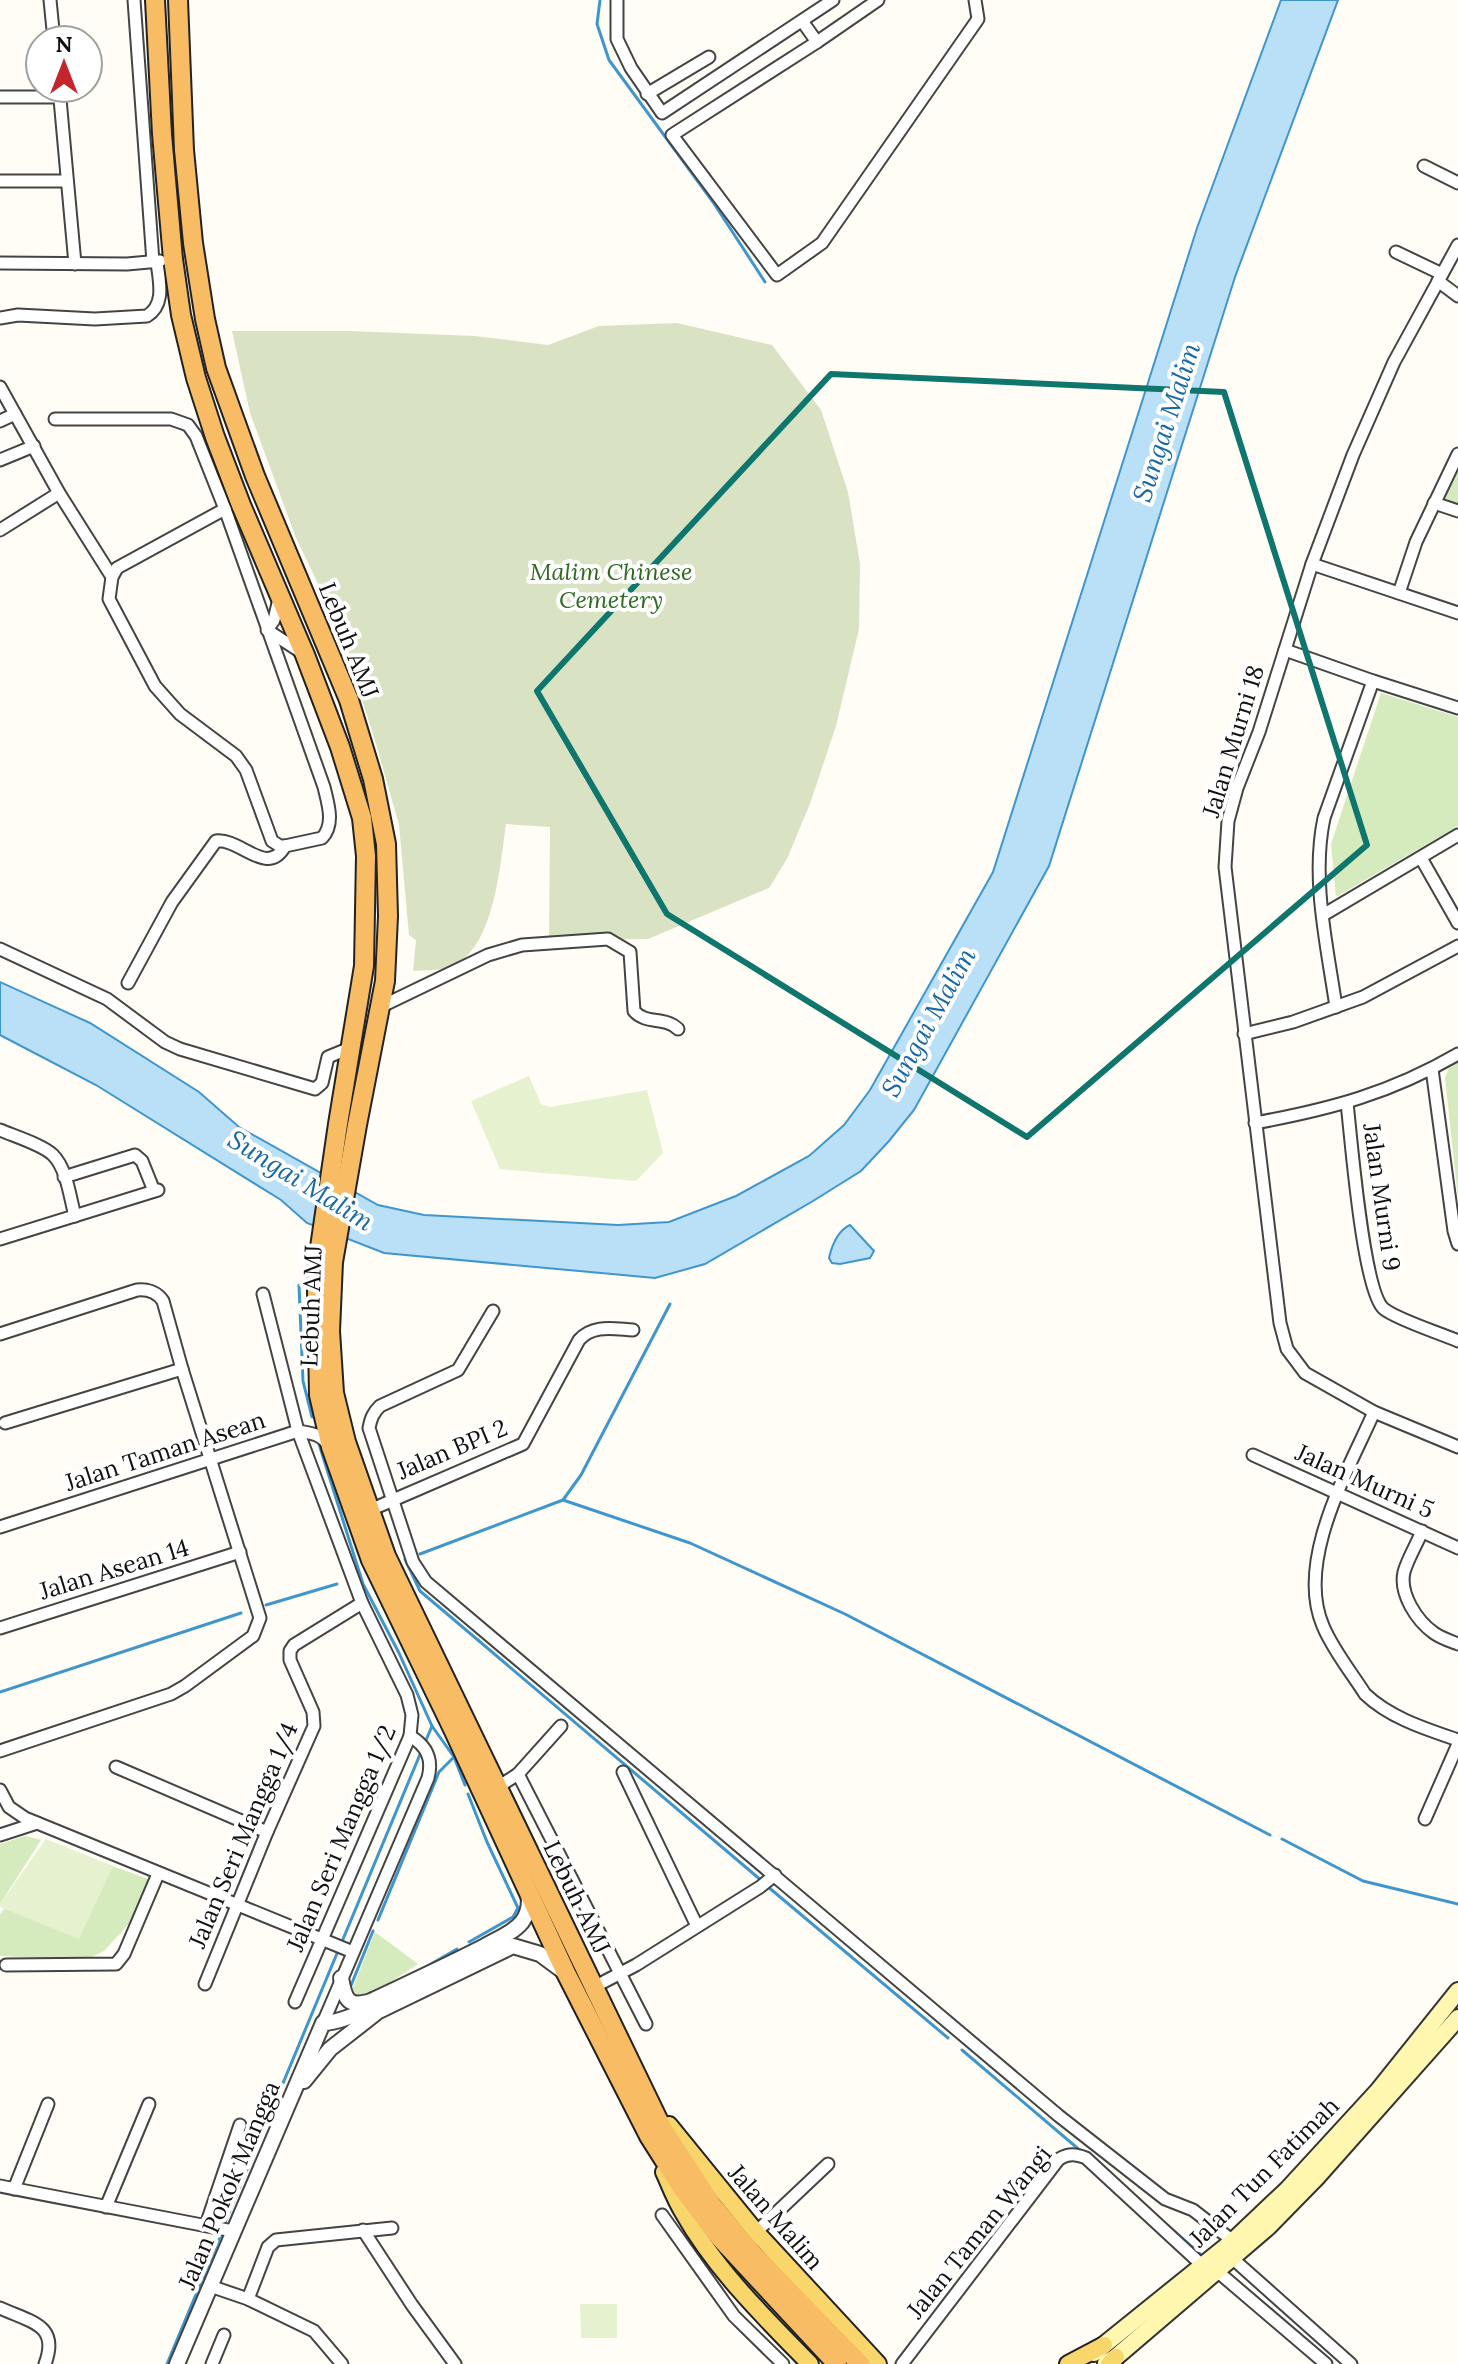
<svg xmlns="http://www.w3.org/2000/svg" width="1458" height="2364" viewBox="0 0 1458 2364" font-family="Lora,serif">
  <rect width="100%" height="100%" fill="#fffdf5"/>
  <g fill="#d5ebbd">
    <polygon points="1458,470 1458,505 1443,500"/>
    <polygon points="1381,693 1458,717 1458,826 1336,897 1331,844"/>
    <polygon points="1458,1063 1458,1198 1445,1078 1449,1068"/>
    <polygon points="25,1836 41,1840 0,1904 0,1844"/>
    <polygon points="47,1842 148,1879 147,1904 104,1951 85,1960 0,1956 0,1915"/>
    <polygon points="375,1932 418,1964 366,1998 359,1999 352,1994 352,1990"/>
  </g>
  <path fill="#d9e3c4" d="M 677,323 L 772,345 L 821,410 L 848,492 L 860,564 L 859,629 L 836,726 L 811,801 L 787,859 L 769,888 L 648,939 L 549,940 L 550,827 L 506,824 C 500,865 495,941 457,964 C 447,971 426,970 413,971 L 416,940 L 409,935 L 399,825 L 374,737 L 346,650 L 323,594 L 296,538 L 250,413 L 232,331 L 350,331 L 475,336 L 548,345 L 599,326 Z"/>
  <g fill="#e6f2cf">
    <polygon points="529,1076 541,1104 550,1107 647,1090 663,1153 636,1181 500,1169 471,1101"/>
    <polygon points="46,1839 113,1866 79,1939 0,1907 0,1904"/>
    <polygon points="580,2304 617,2304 617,2338 581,2338"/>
  </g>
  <g fill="#b9e0f7" stroke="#3f96cf" stroke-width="2">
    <polygon points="1281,0 1338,0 1235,277 1049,866 914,1110 889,1141 861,1171 813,1201 705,1264 655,1278 384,1253 307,1223 281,1200 96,1085 0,1035 0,982 90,1023 199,1092 239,1127 378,1205 424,1215 618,1225 669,1222 736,1196 809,1156 844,1125 870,1090 993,872 1197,228"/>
    <path d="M 850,1225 L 874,1251 L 870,1258 L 840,1264 L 832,1263 L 829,1258 C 832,1245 837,1231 850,1225 Z"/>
  </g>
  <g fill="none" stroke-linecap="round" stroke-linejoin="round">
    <g stroke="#3f96cf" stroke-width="3">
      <polyline points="600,0 597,24 609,60 713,202 765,282"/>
      <polyline points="299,1285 303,1381 312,1417"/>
      <polyline points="319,1444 363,1584 399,1653 432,1726 454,1757 465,1785"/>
      <polyline points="563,1500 690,1543 845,1614 1270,1835"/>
      <polyline points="420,1554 563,1500 581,1475 670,1304"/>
      <polyline points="405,1559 420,1591 762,1881"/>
      <polyline points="266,1605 337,1584"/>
      <polyline points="0,1692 241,1613"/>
      <polyline points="424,1745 432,1726"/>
      <polyline points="468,1794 487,1842 518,1908 513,1917 469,1942"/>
      <polyline points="1282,1839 1363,1881 1458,1904"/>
      <polyline points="767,1886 948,2038"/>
      <polyline points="378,1920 439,1772 453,1758"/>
      <polyline points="341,1944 421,1752"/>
      <polyline points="419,1971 457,1949"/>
      <polyline points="350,1988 373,1931"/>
      <polyline points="962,2050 1082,2152"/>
      <polyline points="224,2225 338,1951"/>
      <polyline points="1167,2225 1200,2254"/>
      <polyline points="167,2364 222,2232"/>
    </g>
    <defs>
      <g id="minor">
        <polyline points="50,0 54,40"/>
        <polyline points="134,0 153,262"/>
        <polyline points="617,0 617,39 631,68 662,113 833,0"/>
        <polyline points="878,0 817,42 672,135 777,275 822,243 978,19 975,0"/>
        <polyline points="802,21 817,42"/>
        <polyline points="59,88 75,264"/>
        <polyline points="647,94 709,57"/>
        <polyline points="0,97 60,97"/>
        <polyline points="1424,166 1458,183"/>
        <polyline points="0,181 67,181"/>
        <polyline points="1458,245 1394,362 1353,455 1312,564 1259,732 1237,788 1228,821 1225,867 1280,1323 1287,1349 1305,1373 1374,1412 1458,1447"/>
        <polyline points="1396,252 1442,274"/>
        <polyline points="0,263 127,264 160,261"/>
        <polyline points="1438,281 1458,296"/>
        <path d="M 0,318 L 18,315 L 95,319 L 147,316 C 166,304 159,281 157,262"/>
        <polyline points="0,387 59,493 112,577"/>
        <path d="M 55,419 L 171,419 L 188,425 L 196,436 L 225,509 L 324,787 C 328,804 335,824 322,838 L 285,846 C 267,878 241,838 216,841 L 172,902 L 128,983"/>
        <polyline points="0,421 15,414"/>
        <polyline points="0,460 34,446"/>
        <polyline points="1434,503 1458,511"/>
        <polyline points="225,509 117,568 112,577 109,599 155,686 180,714 236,756 246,770 272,841 280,846 285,846"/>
        <polyline points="0,530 59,493"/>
        <polyline points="1312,564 1458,613"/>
        <polyline points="1399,593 1416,542 1458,454"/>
        <polyline points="279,599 274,620 267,630 301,652"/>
        <polyline points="1285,650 1373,681 1458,708"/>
        <polyline points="1421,858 1458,923"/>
        <polyline points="1323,915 1458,835"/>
        <polyline points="0,949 107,999 165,1042 180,1049 315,1089 322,1083 328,1057 350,1048"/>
        <path d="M 380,1007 L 488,955 L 522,945 L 608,939 L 630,952 L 634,1011 C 646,1025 665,1016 678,1029"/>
        <path d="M 1336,1007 C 1327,945 1311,879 1324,818 L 1373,681"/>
        <polyline points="1244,1034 1293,1022 1363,997 1458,946"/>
        <polyline points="1432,1069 1454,1231 1458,1244"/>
        <path d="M 1347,1103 C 1351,1137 1363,1292 1384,1309 C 1398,1320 1440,1333 1458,1341"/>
        <path d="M 1255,1123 C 1331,1109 1391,1093 1458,1054"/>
        <path d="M 0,1130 C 14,1136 43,1145 53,1155 C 67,1169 70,1198 75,1216"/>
        <polyline points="64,1177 135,1155 142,1161 154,1191"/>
        <polyline points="0,1239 158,1190"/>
        <polyline points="263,1294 298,1431 362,1603 407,1695 412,1715 410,1736 295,2002"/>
        <path d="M 493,1311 L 458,1370 L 380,1406 C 373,1413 371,1418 369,1428 L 413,1562 L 426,1582 L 1059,2116 L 1165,2199 L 1193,2210 L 1233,2241"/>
        <path d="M 0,1334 L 137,1290 C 147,1289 157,1292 163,1301 L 182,1369 L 260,1618 L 253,1636 L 185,1686 L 171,1694 L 0,1751"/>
        <path d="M 1374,1412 C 1348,1471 1295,1561 1323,1626 C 1333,1650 1351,1672 1365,1694 C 1390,1718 1426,1729 1458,1740"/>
        <polyline points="5,1423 182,1369"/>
        <polyline points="1253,1455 1458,1548"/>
        <path d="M 370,1510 L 523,1444 L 579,1340 C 593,1324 614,1329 633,1330"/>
        <path d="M 0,1527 L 298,1431 C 311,1433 321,1434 328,1445"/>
        <path d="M 1422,1531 C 1417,1544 1408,1558 1404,1572 C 1399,1594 1417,1621 1434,1633 C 1441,1638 1450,1641 1458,1644"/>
        <polyline points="0,1628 240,1552"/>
        <polyline points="116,1767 267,1832"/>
        <polyline points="623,1772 697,1926"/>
        <polyline points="518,1774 561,1726"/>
        <polyline points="498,1787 518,1774 646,2024"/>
        <polyline points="0,1790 9,1807 25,1818 353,1952"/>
        <polyline points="1425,1819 1458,1744"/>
        <polyline points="0,1835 37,1823"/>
        <polyline points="6,1965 116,1964 124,1954 158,1874"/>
        <polyline points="205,1984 267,1832 314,1726 313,1712 290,1660 290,1651 294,1645 362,1603"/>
        <polyline points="594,1987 636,1965 760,1887 775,1875"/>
        <path d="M 323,2023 L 428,1778 C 433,1759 427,1746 410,1736"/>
        <polyline points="0,2186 233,2231"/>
        <polyline points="14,2189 48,2104"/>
        <polyline points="106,2207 149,2104"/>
        <polyline points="662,2215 734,2316 783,2364"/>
        <polyline points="206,2225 240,2125"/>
        <polyline points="363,2230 412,2305 455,2364"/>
        <polyline points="756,2232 828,2164"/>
        <polyline points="1232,2258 1351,2364"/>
        <polyline points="1217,2271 1326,2364"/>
        <polyline points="210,2286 248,2299 314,2331 342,2364"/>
        <polyline points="248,2299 268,2247 276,2240 392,2228"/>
        <path d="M 0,2308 C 30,2322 60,2324 45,2364"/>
        <polyline points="212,2364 224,2335"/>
        <path d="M 902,2364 L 1059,2159 C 1069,2153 1076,2154 1086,2158 L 1203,2266"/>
      </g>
      <g id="tertiary">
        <path d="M 341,1978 C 345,2000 348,2008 371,2001"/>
        <path d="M 363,2012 L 364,2006 L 373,2000 C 411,1982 448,1965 485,1946 C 497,1939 513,1933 522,1922 C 528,1914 530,1903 528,1893"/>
        <polyline points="304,2081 330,2049 376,2013"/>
        <path d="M 177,2364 L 323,2023 C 336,2023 345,2018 358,2014 C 365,2012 371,2013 379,2011 L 513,1946 L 540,1954 L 563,1971"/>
      </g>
      <g id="secondary">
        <polyline points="1094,2353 1233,2241 1288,2189 1378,2091 1458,1991"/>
        <polyline points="1106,2363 1116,2357 1268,2227 1316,2178 1458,2018"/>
      </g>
      <g id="primary">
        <polyline points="669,2125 756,2232 878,2364"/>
        <path d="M 664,2172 C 670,2185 675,2199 683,2212 C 715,2269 764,2317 810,2364"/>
        <polyline points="1068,2364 1104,2345"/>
        <polyline points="1109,2364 1116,2357"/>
      </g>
      <g id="trunk">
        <polyline points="155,0 162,134 173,259 181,315 196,378 215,437 241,505 305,655 340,747 362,818 366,856 364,966 338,1124 318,1261 317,1291 319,1395 331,1447 371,1560 453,1729 566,1973 649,2136 682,2188 720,2238 837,2364"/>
        <polyline points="178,0 184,150 193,243 205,319 216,368 255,476 349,700 373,779 386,844 388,916 385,981 357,1125 333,1262 330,1331 334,1393 346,1442 386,1556 662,2128 712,2205 753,2254 860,2364"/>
      </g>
    </defs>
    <use href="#minor" stroke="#444" stroke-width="15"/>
    <use href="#tertiary" stroke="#444" stroke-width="18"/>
    <use href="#secondary" stroke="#333" stroke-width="20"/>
    <use href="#primary" stroke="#222" stroke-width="20"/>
    <use href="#trunk" stroke="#222" stroke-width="22"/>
    <use href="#minor" stroke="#fff" stroke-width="11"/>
    <use href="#tertiary" stroke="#fff" stroke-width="14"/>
    <use href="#secondary" stroke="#fff6b0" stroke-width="16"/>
    <use href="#primary" stroke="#f9d66b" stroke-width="16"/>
    <use href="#trunk" stroke="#f7bc64" stroke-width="18"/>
  </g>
  <path fill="none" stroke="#0f766e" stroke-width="6" stroke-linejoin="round" d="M 831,374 L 1224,392 L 1367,845 L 1027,1137 L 667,914 L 537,691 Z"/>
  <g text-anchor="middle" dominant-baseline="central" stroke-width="8" stroke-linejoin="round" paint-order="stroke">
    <g font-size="24" font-style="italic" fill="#2f6b1f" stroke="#fff">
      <text x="611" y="571">Malim Chinese<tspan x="611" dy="28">Cemetery</tspan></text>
    </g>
    <g font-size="24" fill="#111" stroke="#fff">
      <text transform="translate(349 640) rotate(68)">Lebuh AMJ</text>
      <text transform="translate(1233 741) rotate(-73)">Jalan Murni 18</text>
      <text transform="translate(1382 1197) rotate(82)">Jalan Murni 9</text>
      <text transform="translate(311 1306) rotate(-88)">Lebuh AMJ</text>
      <text transform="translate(452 1449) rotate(-23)">Jalan BPI 2</text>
      <text transform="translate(165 1451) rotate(-18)">Jalan Taman Asean</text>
      <text transform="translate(1365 1481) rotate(24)">Jalan Murni 5</text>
      <text transform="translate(114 1569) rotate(-17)">Jalan Asean 14</text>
      <text transform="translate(243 1835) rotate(-67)">Jalan Seri Mangga 1/4</text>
      <text transform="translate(341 1838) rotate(-67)">Jalan Seri Mangga 1/2</text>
      <text transform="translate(577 1897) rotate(64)">Lebuh AMJ</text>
      <text transform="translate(1264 2172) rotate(-45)">Jalan Tun Fatimah</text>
      <text transform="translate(229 2185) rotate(-67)">Jalan Pokok Mangga</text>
      <text transform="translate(776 2217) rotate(49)">Jalan Malim</text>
      <text transform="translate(979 2232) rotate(-51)">Jalan Taman Wangi</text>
    </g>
    <g font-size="26" font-style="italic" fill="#1768a6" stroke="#fff">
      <text transform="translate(1166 422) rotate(-72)">Sungai Malim</text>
      <text transform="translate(928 1022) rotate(-61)">Sungai Malim</text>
      <text transform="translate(301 1180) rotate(32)">Sungai Malim</text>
    </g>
  </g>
  <g transform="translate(64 64)"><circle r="38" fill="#ffffff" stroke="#a0a0a0" stroke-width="2"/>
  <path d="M0-6L14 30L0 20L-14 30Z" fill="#c4262e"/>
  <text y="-12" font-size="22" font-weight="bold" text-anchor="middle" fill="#111111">N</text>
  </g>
</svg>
